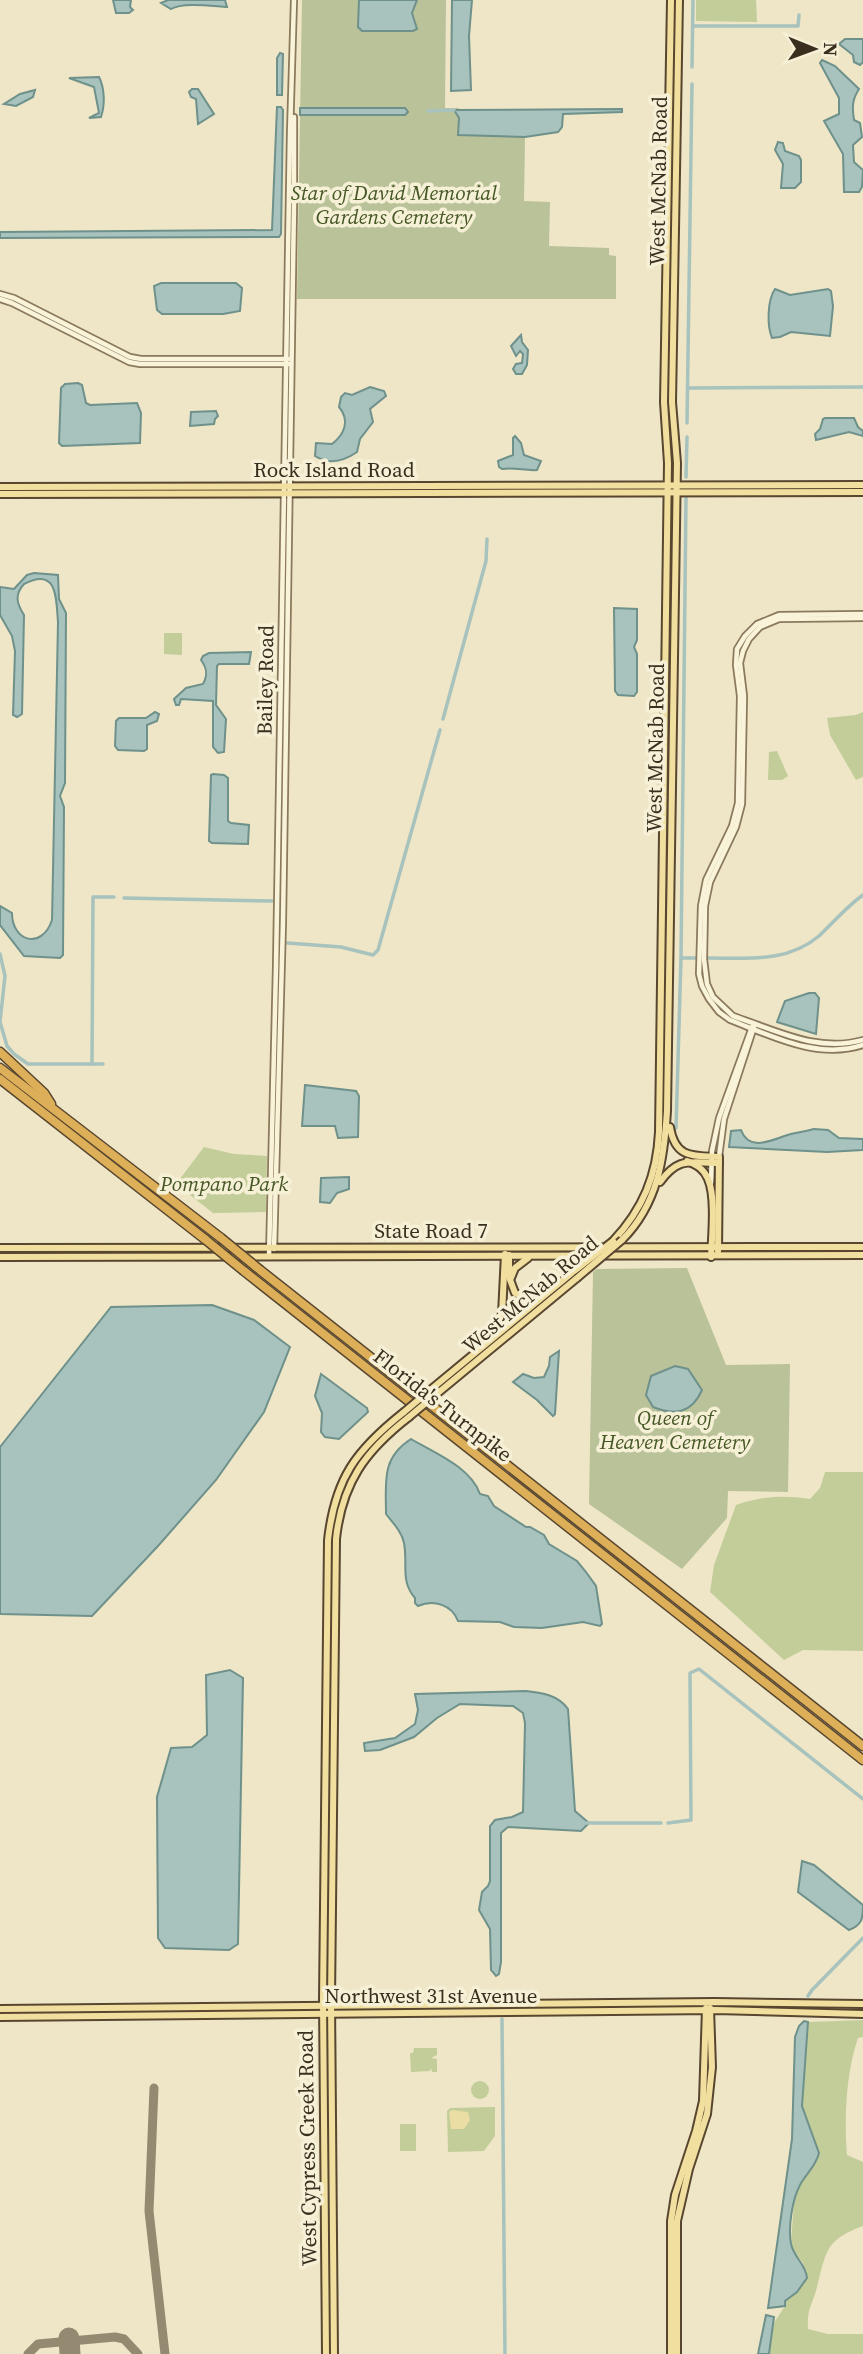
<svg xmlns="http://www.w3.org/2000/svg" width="863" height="2354" viewBox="0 0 863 2354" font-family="'Source Serif 4',serif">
  <rect width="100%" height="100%" fill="#eee6c6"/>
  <g fill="#c2cd9a">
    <polygon points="696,0 756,0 757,22 696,21"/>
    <polygon points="164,633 182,633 182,655 164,654"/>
    <polygon points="863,712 863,777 856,780 830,735 827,718 856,715"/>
    <polygon points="777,751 788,776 782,780 768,780 769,752"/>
    <polygon points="204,1147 234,1154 267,1156 266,1212 213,1213 176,1184"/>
    <path d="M 825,1472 L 863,1472 L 863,1651 L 803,1650 L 784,1660 L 710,1592 L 714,1565 L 736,1505 C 762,1496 783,1495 810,1499 L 820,1488 Z"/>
    <path d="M 863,2020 L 863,2037 L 858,2038 C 846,2072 844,2120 847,2155 L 863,2162 L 863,2226 C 825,2240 826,2252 817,2287 C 812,2306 807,2308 808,2329 L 828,2334 L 863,2334 L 863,2354 L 767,2354 L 772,2326 L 785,2306 L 785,2301 L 797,2292 L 807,2278 L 803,2263 L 793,2250 L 791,2242 L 794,2202 L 801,2182 L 814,2165 L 819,2153 L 802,2106 L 808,2022 Z"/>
    <polygon points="414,2048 437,2048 437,2055 431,2058 437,2059 437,2072 432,2072 431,2068 430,2071 411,2072 410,2053 413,2053"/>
    <circle cx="480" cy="2090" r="9"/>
    <polygon points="495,2107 495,2136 484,2151 448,2152 447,2111 450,2108"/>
    <rect x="400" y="2124" width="16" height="27"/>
  </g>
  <polygon fill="#eadea4" points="452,2110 468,2112 470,2120 464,2129 451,2129 449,2112"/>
  <g fill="#b9c299">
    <polygon points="302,0 446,0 445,108 459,108 458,135 525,137 524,201 550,202 549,246 609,248 609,255 616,256 616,299 297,299"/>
    <polygon points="687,1268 726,1365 790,1364 788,1492 728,1491 727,1518 682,1569 589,1504 593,1272 597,1269"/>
  </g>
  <g fill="#a8c2bd" stroke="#6e918b" stroke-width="2">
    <polygon points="113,0 131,0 130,7 133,10 129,13 116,13"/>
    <path d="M 168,0 L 225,0 L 227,7 C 211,6 183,2 171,9 L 161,3 Z"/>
    <polygon points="359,0 417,0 412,13 417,29 413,31 362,31 358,27"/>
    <polygon points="452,0 472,0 469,36 471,90 451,91"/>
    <polygon points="845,39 863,39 863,62 860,65 854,62 853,55 839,44"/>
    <polygon points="280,53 283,54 282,95 277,95 277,58"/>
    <path d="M 822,60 L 835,66 L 859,89 C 852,100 852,107 854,120 L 860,123 L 862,137 L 853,145 L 854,162 L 863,170 L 862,187 L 859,192 L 844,192 L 843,154 L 824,121 L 839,114 L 839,98 L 820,63 Z"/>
    <path d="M 99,77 C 105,89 105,105 101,117 L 89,118 L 99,113 L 94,87 L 69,78 Z"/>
    <polygon points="192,89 198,89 214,114 198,124 196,99 191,97 189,92"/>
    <polygon points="35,90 33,97 16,106 4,104 20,94"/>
    <polygon points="277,107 281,107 283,110 281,234 279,237 0,238 0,232 272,230"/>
    <polygon points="300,108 405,108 408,112 405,115 300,115"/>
    <polygon points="622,109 622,112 563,114 562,127 558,132 525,137 458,135 459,118 454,110"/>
    <polygon points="778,142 783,143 785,151 799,156 801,160 801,182 795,188 781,188 783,164 775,150"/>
    <polygon points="161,283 236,283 242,288 240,311 223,314 162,314 157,310 154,286"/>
    <path d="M 775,289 L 790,295 L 828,289 L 831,291 L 833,306 L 830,336 L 791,332 L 780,337 L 772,338 C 767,326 767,301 775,289 Z"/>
    <polygon points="521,335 522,342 528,350 527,365 522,374 516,374 513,369 516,364 522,363 523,354 520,351 516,356 511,346"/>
    <polygon points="78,383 82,385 86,403 90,405 137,403 141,413 140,443 62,446 59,443 61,388 65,384"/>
    <path d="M 370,387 L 384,391 L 386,396 L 370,409 L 373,422 L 360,439 L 357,452 C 344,461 329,465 315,456 L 316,443 L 332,444 C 345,434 350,420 339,407 L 341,397 L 345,393 L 352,395 Z"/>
    <polygon points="216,411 218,416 215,419 214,424 190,426 191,412"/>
    <polygon points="825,418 854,418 858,427 863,431 863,436 849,432 816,440 815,434 820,429 823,419"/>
    <path d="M 515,436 L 521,443 L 524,455 L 541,461 L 537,470 C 525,471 515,467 502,469 L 499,467 L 498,461 L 513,455 L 513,438 Z"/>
    <path d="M 34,573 L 58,575 L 59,599 L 66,613 L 65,783 L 60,796 L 64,807 L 63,955 L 60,958 L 24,956 L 0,925 L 0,906 L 12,913 C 12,942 42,950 52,920 L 58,622 C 56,599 58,566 24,584 C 14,595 17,604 24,615 L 22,714 L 17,717 L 13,715 L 15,651 L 12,636 L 0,615 L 0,587 L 14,589 L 27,575 Z"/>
    <polygon points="614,608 637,609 637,640 634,647 637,654 637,692 634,696 618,695 615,691"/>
    <path d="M 251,652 L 249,664 L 219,664 L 217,666 L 216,705 L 226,719 L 224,752 L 218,753 L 213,747 L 213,701 L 181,699 L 179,705 L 176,705 L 174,699 L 186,688 L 203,684 C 208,675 207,668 201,660 L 203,656 L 209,653 Z"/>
    <polygon points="155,712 159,714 157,721 147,725 147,749 144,751 118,750 115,746 116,721 119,718 146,718"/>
    <polygon points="213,774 224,775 228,778 228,821 231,823 249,825 248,844 212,843 209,841 211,775"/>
    <polygon points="809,993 815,993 819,998 816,1034 777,1022 785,1001"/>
    <polygon points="305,1085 356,1091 359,1096 358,1137 338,1138 335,1126 302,1126"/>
    <path d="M 814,1129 L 828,1130 L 839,1138 L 863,1139 L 863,1150 L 827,1152 L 729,1147 L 731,1131 L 741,1130 C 750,1154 775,1138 791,1134 C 799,1132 807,1131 814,1129 Z"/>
    <polygon points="349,1177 349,1189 337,1193 330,1203 320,1202 321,1178"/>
    <polygon points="212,1305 254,1320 290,1347 264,1412 216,1480 158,1546 92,1616 0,1614 0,1447 111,1307"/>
    <polygon points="559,1351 555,1414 553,1416 537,1400 513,1382 523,1374 534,1378 544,1377 549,1366 550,1357"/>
    <path d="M 675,1366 L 688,1369 L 702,1390 C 692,1413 675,1416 653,1407 L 646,1395 L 651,1376 Z"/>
    <polygon points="321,1374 367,1408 368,1412 339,1439 325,1437 321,1432 322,1413 315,1396"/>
    <path d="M 411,1439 C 433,1452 471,1467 480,1494 L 488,1496 L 494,1506 L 526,1527 L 530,1527 L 544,1535 L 549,1544 L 577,1561 L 586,1572 L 596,1586 L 602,1624 L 600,1626 L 583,1622 L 542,1628 L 514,1627 L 500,1622 L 458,1621 C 452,1605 434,1599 418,1606 L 415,1603 L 415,1598 C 400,1581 408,1564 404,1543 C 402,1532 393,1523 386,1514 C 386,1482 381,1458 411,1439 Z"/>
    <polygon points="230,1670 243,1678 238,1944 229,1950 165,1948 158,1938 157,1797 171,1748 192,1747 207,1735 206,1675"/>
    <path d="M 526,1691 C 543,1693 558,1695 568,1709 L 575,1811 L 589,1823 L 581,1831 L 508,1827 L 501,1833 L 501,1962 L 499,1974 L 496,1976 L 491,1970 L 490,1929 L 479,1910 L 482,1892 L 488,1886 L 490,1881 L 490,1826 L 495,1820 L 512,1817 L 523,1812 L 525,1723 L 523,1713 L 513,1706 L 460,1704 L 437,1718 L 414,1737 L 380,1750 L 365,1751 L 364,1743 L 395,1738 L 415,1724 L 418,1710 L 415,1694 Z"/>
    <path d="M 802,1861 L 814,1865 L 863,1905 C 863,1919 862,1925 849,1930 L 798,1892 Z"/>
    <path d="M 804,2021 L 808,2022 L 802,2106 L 819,2153 C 816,2166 806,2174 800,2185 C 792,2200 788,2228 791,2244 C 794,2258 806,2264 807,2278 L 797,2292 L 785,2301 L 785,2306 L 768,2308 L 792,2139 L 795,2037 L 799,2026 Z"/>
    <polygon points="766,2315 774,2317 769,2354 758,2354"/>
  </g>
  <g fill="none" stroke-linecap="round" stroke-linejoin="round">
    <g stroke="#a8c2bd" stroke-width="3.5">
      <polyline points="693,26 798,26 799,15"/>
      <polyline points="692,67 693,0"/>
      <polyline points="428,111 454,110"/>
      <polyline points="688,388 863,387"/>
      <polyline points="687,423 692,84"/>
      <polyline points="686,477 687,437"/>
      <polyline points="443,719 486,561 487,539"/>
      <polyline points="124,898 272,901"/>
      <polyline points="287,943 341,947 373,955 378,950 440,730"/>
      <polyline points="0,954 5,976 0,1022 7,1046 14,1054 28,1064 103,1064"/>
      <polyline points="681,958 696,958"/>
      <path d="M 708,958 C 748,958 787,963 819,936 C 834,922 847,906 863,895"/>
      <polyline points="92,1064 93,897 114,897"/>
      <polyline points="676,1128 681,958 686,498"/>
      <polyline points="587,1823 661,1823"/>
      <polyline points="668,1823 691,1820 690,1673 699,1669 863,1799"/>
      <polyline points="808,1996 812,1990 863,1938"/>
      <polyline points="502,2019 505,2354"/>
    </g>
    <g stroke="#948a72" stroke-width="9">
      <polyline points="154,2088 149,2211 165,2354"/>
      <polyline points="28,2354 38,2344 115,2337 124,2339 138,2354"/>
    </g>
    <polyline stroke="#948a72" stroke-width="21" points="69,2338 70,2354"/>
    <defs>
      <g id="minor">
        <polyline points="0,294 14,298 130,357 141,359 288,359"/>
        <polyline points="0,299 12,303 129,362 140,364 289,364"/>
        <path d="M 863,614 L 779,615 L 757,624 L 745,636 L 737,649 L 736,665 L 740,696 L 738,803 L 732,826 L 706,880 L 701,906 L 699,974 L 702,986 L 709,999 L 719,1012 L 730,1020 C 772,1036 817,1060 863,1045"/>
        <path d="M 863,618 L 779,619 L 760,627 L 749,639 L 743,651 L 740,663 L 744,696 L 742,804 L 736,827 L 710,882 L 705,906 L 704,959 L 707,984 L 713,997 L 733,1016 C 776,1030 817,1053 863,1040"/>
        <polyline points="719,1157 724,1119 754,1027"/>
        <polyline points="711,1183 712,1151 719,1118 752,1027"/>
        <polyline points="274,1249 283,922 294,205 294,117"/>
        <polyline points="269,1257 276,966 290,134 294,0"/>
      </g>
      <g id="major">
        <polyline points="0,487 863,485"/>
        <polyline points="0,494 863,492"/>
        <path d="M 670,1127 C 675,1158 692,1156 719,1157 L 718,1251"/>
        <path d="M 687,1161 C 697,1165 704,1169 708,1179 C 716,1197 712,1236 711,1257"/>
        <path d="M 660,1182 C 679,1156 690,1163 719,1163"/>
        <path d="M 622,1240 C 658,1204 664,1159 667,1111 L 677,463 L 672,402 L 679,0"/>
        <path d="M 613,1241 C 643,1209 657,1175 659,1132 L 668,463 L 664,402 L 671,0"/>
        <polyline points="0,1248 863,1247"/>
        <polyline points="509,1255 509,1277 515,1293 525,1298 540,1297"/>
        <polyline points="0,1257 863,1255"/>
        <polyline points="511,1278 515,1268 528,1258"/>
        <polyline points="490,1337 502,1314 505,1254"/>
        <polyline points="429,1391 573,1272"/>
        <polyline points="433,1397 577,1278"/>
        <polyline points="0,2009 715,2002 863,2004"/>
        <polyline points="0,2017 716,2010 863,2014"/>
        <path d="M 326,2354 L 323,2000 L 328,1540 C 335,1478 356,1450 404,1412"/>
        <path d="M 334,2354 L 331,2000 L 336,1539 C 342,1483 365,1451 409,1417"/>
        <polyline points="671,2354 671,2221 675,2195 696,2131 703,2101 706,2008"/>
        <polyline points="677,2354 677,2221 689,2169 707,2114 712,2067 710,2008"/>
      </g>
      <g id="highway">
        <polyline points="0,1052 44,1093 51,1104"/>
        <polyline points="0,1068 221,1238"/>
        <polyline points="0,1079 206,1240"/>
        <polyline points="260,1270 863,1746"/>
        <polyline points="244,1271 863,1760"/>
      </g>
    </defs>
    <use href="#minor" stroke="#8a795c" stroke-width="8"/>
    <use href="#major" stroke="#584630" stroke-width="10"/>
    <use href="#highway" stroke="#584630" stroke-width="11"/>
    <use href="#minor" stroke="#f9f3da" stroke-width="4.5"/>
    <use href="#major" stroke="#f1df9f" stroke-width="6"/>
    <use href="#highway" stroke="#dcaf58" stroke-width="8"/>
    <defs>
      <g id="major-bridge">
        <polyline points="573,1272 613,1241"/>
        <polyline points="577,1278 622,1240"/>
        <polyline points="404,1412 429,1391"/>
        <polyline points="409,1417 433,1397"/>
      </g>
      <g id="highway-bridge">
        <polyline points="221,1238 260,1270"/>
        <polyline points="206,1240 244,1271"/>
      </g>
    </defs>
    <use href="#major-bridge" stroke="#584630" stroke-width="10" stroke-linecap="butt"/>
    <use href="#highway-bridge" stroke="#584630" stroke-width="11" stroke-linecap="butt"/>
    <use href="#major-bridge" stroke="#f1df9f" stroke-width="6"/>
    <use href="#highway-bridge" stroke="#dcaf58" stroke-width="8"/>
  </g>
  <g text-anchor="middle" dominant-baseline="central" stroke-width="7" stroke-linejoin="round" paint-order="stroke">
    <g font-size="21" fill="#3a2f1f" stroke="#f6f0d6">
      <text transform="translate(658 181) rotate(-89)">West McNab Road</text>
      <text x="334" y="469">Rock Island Road</text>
      <text transform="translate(265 680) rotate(-89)">Bailey Road</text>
      <text transform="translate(655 748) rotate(-89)">West McNab Road</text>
      <text x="431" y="1230">State Road 7</text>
      <text transform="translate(530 1294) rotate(-40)">West McNab Road</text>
      <text transform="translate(443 1405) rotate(38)">Florida's Turnpike</text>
      <text x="431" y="1995">Northwest 31st Avenue</text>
      <text transform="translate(307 2148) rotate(-91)">West Cypress Creek Road</text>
    </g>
    <g font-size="21" font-style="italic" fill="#465726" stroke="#f6f0d6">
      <text x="394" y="192">Star of David Memorial<tspan x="394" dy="24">Gardens Cemetery</tspan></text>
      <text x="224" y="1183">Pompano Park</text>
      <text x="675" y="1417">Queen of<tspan x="675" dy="24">Heaven Cemetery</tspan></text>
    </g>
  </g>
  <g transform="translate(814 49) rotate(91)" stroke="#f6f0d6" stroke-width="5" paint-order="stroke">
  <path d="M0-5L12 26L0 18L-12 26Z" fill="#3a2f1f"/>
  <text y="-10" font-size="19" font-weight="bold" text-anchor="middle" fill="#3a2f1f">N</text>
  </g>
</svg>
